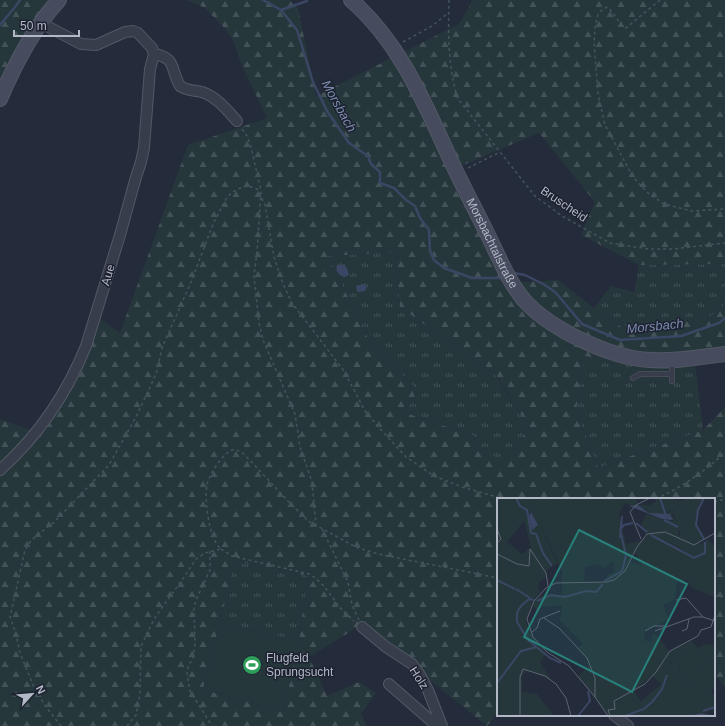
<svg xmlns="http://www.w3.org/2000/svg" width="725" height="726" viewBox="0 0 725 726" font-family="Helvetica,sans-serif">
  <defs>
    <pattern id="grass-tufts" width="24" height="20" patternUnits="userSpaceOnUse"><rect width="24" height="20" fill="#26373c"/><path d="M3 7l-1-3M5 7V3M7 7l1-3M15 17l-1-3M17 17v-4M19 17l1-3" fill="none" stroke="#435257"/></pattern>
    <pattern id="forest-firs" width="22" height="20" patternUnits="userSpaceOnUse"><rect width="22" height="20" fill="#26373c"/><path d="M5 1l3.5 6h-7zM16 11l3.5 6h-7z" fill="#435257"/></pattern>
  </defs>
  <rect width="100%" height="100%" fill="#242b3b"/>
  <g fill="url(#grass-tufts)">
    <polygon points="395,252 400,307 495,375 529,427 508,463 472,447 474,436 403,412 418,391 369,341 328,256"/>
    <polygon points="725,264 725,304 710,317 630,333 594,308 611,286 634,292 639,265"/>
    <polygon points="585,356 638,365 695,363 703,430 598,468 576,411"/>
    <polygon points="234,560 308,576 299,641 220,623"/>
  </g>
  <g fill="url(#forest-firs)" fill-rule="evenodd">
    <polygon points="0,0 56,0 0,96"/>
    <path d="M 187,0 L 289,0 L 298,8 L 316,96 L 459,24 L 473,0 L 725,0 L 725,264 L 639,265 L 581,235 L 595,202 L 539,133 L 449,171 L 508,283 L 558,280 L 594,308 L 630,333 L 710,317 L 725,304 L 725,361 L 638,365 L 585,356 L 576,411 L 598,468 L 703,430 L 725,407 L 725,687 L 714,674 L 714,499 L 498,499 L 498,713 L 487,726 L 361,625 L 309,657 L 327,696 L 359,682 L 376,693 L 361,714 L 367,726 L 0,726 L 0,419 L 33,431 L 63,396 L 96,316 L 120,333 L 188,145 L 267,118 L 244,70 L 233,40 L 227,31 L 205,8 ZM 395,252 L 400,307 L 496,375 L 529,427 L 508,462 L 472,447 L 474,436 L 403,412 L 418,391 L 369,341 L 328,256 ZM 234,560 L 308,576 L 299,641 L 283,712 L 203,689 L 220,623 Z"/>
  </g>
  <polygon fill="#26373c" points="220,623 299,641 283,712 203,689"/>
  <g fill="#3a4663">
    <path d="M 337,265 L 345,265 L 348,271 L 349,275 L 345,277 C 339,276 335,271 337,265 Z"/>
    <polygon points="364,284 367,287 365,291 359,292 357,291 356,286"/>
  </g>
  <g fill="none" stroke-linecap="round" stroke-linejoin="round">
    <g stroke="#3a4663" stroke-width="2.5">
      <polyline points="263,0 281,10 297,30 313,82 327,111 349,143 368,156 371,164 380,172 380,183 394,188 406,200 415,206 420,218 429,230 430,251 434,260 444,268 472,278 504,278"/>
      <polyline points="281,10 307,1"/>
      <polyline points="0,25 15,7 20,0"/>
      <polyline points="512,275 514,273 525,275 545,285 556,293 582,324 620,340 681,336 719,323 725,318"/>
    </g>
    <defs>
      <g id="service">
        <polyline points="633,378 640,374 672,374"/>
        <polyline points="672,381 672,362"/>
      </g>
      <g id="minor">
        <path d="M 154,54 C 177,58 170,69 180,86 C 187,91 194,90 202,92 C 217,97 227,110 237,121"/>
        <path d="M 0,470 C 38,436 67,393 86,346 L 120,235 L 136,177 L 141,162 L 144,148 L 150,69 L 154,54 L 152,48 L 138,33 L 133,31 L 125,32 L 96,45 L 81,44 L 41,23"/>
        <polyline points="362,627 386,647 412,664 420,675 428,690 442,726"/>
        <polyline points="389,684 437,726"/>
        <polyline points="614,715 628,726"/>
      </g>
      <g id="secondary">
        <path id="s1" d="M 351,0 C 398,41 422,97 447,152 C 459,179 473,205 486,231 C 497,253 508,281 524,300 C 550,329 610,358 650,360 C 675,362 700,357 725,354"/>
        <path d="M 0,99 C 15,64 33,28 59,0"/>
      </g>
    </defs>
    <use href="#service" stroke="#535866" stroke-width="6"/>
    <use href="#minor" stroke="#535866" stroke-width="12"/>
    <use href="#secondary" stroke="#535866" stroke-width="16"/>
    <g stroke="#445459" stroke-width="1.5" stroke-dasharray="3 3" stroke-linecap="butt">
      <path d="M 449,0 C 448,31 448,69 458,99 L 535,196 L 562,216 L 610,243 L 648,249 L 672,249 L 725,243"/>
      <path d="M 660,0 L 626,28 C 619,25 615,13 607,7 L 603,9 L 598,14 L 595,28 L 594,43 L 598,94 L 605,125 L 633,177 L 648,193 L 664,204 L 692,211 L 725,209"/>
      <polyline points="403,42 432,26 448,13"/>
      <polyline points="242,129 247,136 251,147 261,191 257,252 254,275 259,323 263,340 295,414 300,447 312,482 316,525"/>
      <polyline points="468,168 498,153"/>
      <path d="M 656,499 C 681,487 705,472 725,452"/>
      <polyline points="714,502 725,499"/>
      <polyline points="322,529 348,582 352,605 359,620"/>
      <path d="M 221,549 L 232,556 L 309,574 C 322,581 330,594 338,605 C 342,611 349,616 354,621"/>
      <polyline points="210,551 210,570 197,598 194,607 195,644 193,658 188,667 187,674 190,691 212,726"/>
      <polyline points="714,596 725,597"/>
      <polyline points="61,726 46,707 34,687 20,653 16,634 10,617 25,550 30,542 36,536 53,523 64,512 109,465 136,417 151,385 157,371 162,348 169,332 191,282 213,224 226,199 231,193 240,188 247,186 251,187 257,189 260,194 265,205 274,257 283,284 292,303 344,371 365,411 383,432 406,457 434,476 462,487 504,499"/>
      <path d="M 127,726 L 136,715 L 140,694 L 141,647 L 148,631 L 156,616 L 182,580 L 196,559 L 205,553 L 221,549 C 209,540 204,499 207,485 C 209,475 222,454 232,450 C 236,449 239,451 243,453 L 288,501 L 308,521 L 356,547 L 378,554 L 498,578"/>
    </g>
    <use href="#service" stroke="#383d4b" stroke-width="5"/>
    <use href="#minor" stroke="#383d4b" stroke-width="10"/>
    <use href="#secondary" stroke="#464c5e" stroke-width="14"/>
  </g>
  <defs>
    <symbol id="stadium-disc" viewBox="-11 -11 22 22"><circle r="9.5" fill="#2e9e5b" stroke="#1d2230"/><path d="M0-5a6.5 5 0 1 0 0 10a6.5 5 0 1 0 0-10ZM-3.5-1.8h7v3.6h-7Z" fill="#fff"/></symbol>
  </defs>
  <g fill-rule="evenodd">
    <use href="#stadium-disc" x="241" y="654" width="22" height="22"/>
  </g>
  <g text-anchor="middle" dominant-baseline="central" stroke-width="3" stroke-linejoin="round" paint-order="stroke">
    <g font-size="12" fill="#b3b8c7" stroke="#1d2230">
      <text transform="translate(564 204) rotate(34)">Bruscheid</text>
      <text stroke="none"><textPath href="#s1" startOffset="283">Morsbachtalstraße</textPath></text>
      <text transform="translate(108 275) rotate(-73)">Aue</text>
      <text transform="translate(419 678) rotate(57)">Holz</text>
    </g>
    <g font-size="12" fill="#b3b8c7" stroke="#1d2230" text-anchor="start">
      <text x="266" y="658">Flugfeld<tspan x="266" dy="14">Sprungsucht</tspan></text>
    </g>
    <g font-size="13" font-style="italic" fill="#7c8bad" stroke="#1d2230">
      <text transform="translate(339 106) rotate(61)">Morsbach</text>
      <text transform="translate(655 326) rotate(-6)">Morsbach</text>
    </g>
  </g>
  <g transform="translate(497 498)">
    <rect width="218" height="218" fill="#242b3b"/>
    <path d="M 158,0 L 170,0 L 174,13 L 158,16 L 140,7 L 153,7 L 159,3 ZM 173,4 L 178,5 L 192,19 L 183,31 L 181,28 L 181,37 L 203,46 L 208,45 L 207,51 L 197,58 L 192,59 L 181,48 L 158,39 L 153,35 L 159,27 L 150,30 L 144,27 L 150,16 L 180,27 ZM 45,30 L 48,38 L 61,66 L 56,67 L 42,34 ZM 123,47 L 128,58 L 124,71 L 118,74 L 116,70 L 118,67 L 115,64 ZM 134,64 L 144,67 L 142,86 L 132,85 L 124,79 ZM 131,93 L 134,99 L 119,110 L 117,107 L 106,110 L 90,110 L 94,100 L 103,103 L 120,94 ZM 136,137 L 145,143 L 136,154 L 128,147 ZM 195,143 L 209,160 L 195,187 L 183,180 L 182,165 L 174,164 L 169,172 L 165,168 L 173,154 L 179,150 L 192,156 L 187,146 Z" fill="#26373c"/>
    <path d="M 0,0 L 139,0 L 140,7 L 137,9 L 128,5 L 122,16 L 129,46 L 145,43 L 150,38 L 144,27 L 150,30 L 155,26 L 159,27 L 158,30 L 164,33 L 154,35 L 158,39 L 180,48 L 192,59 L 207,51 L 208,45 L 203,46 L 211,42 L 216,47 L 218,45 L 218,99 L 195,90 L 190,82 L 180,84 L 178,101 L 166,107 L 172,122 L 147,133 L 148,143 L 155,143 L 155,137 L 158,136 L 173,154 L 165,168 L 169,171 L 178,161 L 182,165 L 183,180 L 194,187 L 209,160 L 199,151 L 209,146 L 218,147 L 218,188 L 214,193 L 218,199 L 218,215 L 214,212 L 202,218 L 111,218 L 81,178 L 94,167 L 81,149 L 86,146 L 63,122 L 65,108 L 49,108 L 40,112 L 35,108 L 39,100 L 51,96 L 65,99 L 65,73 L 45,30 L 42,34 L 56,67 L 48,74 L 49,79 L 42,84 L 41,91 L 44,93 L 35,104 L 29,123 L 33,135 L 49,155 L 43,165 L 54,181 L 30,173 L 25,178 L 25,194 L 40,196 L 57,218 L 0,218 ZM 34,14 L 41,27 L 35,32 L 36,24 L 32,16 ZM 27,23 L 34,49 L 25,56 L 10,44 ZM 124,47 L 128,58 L 124,71 L 111,77 L 107,85 L 87,85 L 88,69 L 102,66 L 106,71 L 115,64 ZM 138,53 L 144,67 L 142,86 L 132,85 L 124,79 ZM 131,93 L 134,99 L 119,110 L 117,107 L 106,110 L 90,110 L 94,100 L 103,103 L 120,94 ZM 136,137 L 154,151 L 145,161 L 128,147 ZM 155,178 L 164,186 L 144,203 L 137,193 ZM 170,0 L 185,3 L 191,0 L 208,0 L 201,8 L 199,23 L 202,32 L 209,40 L 197,46 L 185,42 L 180,27 L 166,22 L 176,23 L 175,18 L 172,16 L 158,17 L 149,14 L 152,12 L 158,16 L 168,12 L 171,15 L 174,13 ZM 174,4 L 178,5 L 192,19 L 183,31 L 176,19 ZM 187,146 L 193,156 L 180,159 L 179,150 Z" fill="#26373c" fill-rule="evenodd"/>
    <path d="M 145,143 L 154,151 L 145,161 L 136,154 Z" fill="#26373c"/>
    <path d="M 141,7 L 152,15 L 173,16 L 176,22 L 165,21 L 132,8 ZM 34,14 L 41,27 L 35,32 L 32,18 Z" fill="#3a4663"/>
    <path fill="none" stroke="#3a4663" stroke-width="2" d="M 19,0 L 23,8 L 30,12 L 34,35 L 39,36 L 46,55 L 55,68M 163,0 L 169,18M 167,22 L 181,29M 139,25 L 150,34M 154,37 L 197,60 L 208,55 L 208,44M 123,40 L 125,18M 207,41 L 199,27 L 201,12 L 207,0M 0,82 L 18,91M 107,83 L 125,73 L 129,57 L 123,32 L 127,27 L 136,25M 19,91 L 33,100M 37,102 L 32,101 L 24,108 L 20,115 L 20,124 L 31,142 L 53,160 L 64,165M 40,103 L 54,97 L 68,99 L 89,93 L 99,94 L 106,86M 0,185 L 24,153 L 40,149M 206,213 L 218,209M 81,218 L 93,203 L 91,193M 128,218 L 147,211 L 155,204 L 165,191 L 170,177M 197,218 L 204,216 L 214,218"/>
    <path fill="none" stroke="#5d6373" stroke-width="1" d="M 0,31 L 4,41 L 0,45M 144,41 L 133,14 L 139,7 L 153,0M 33,51 L 49,75 L 51,88M 0,56 L 20,66 L 32,68 L 33,51M 179,102 L 189,100 L 206,119M 47,120 L 62,130 L 90,160 L 98,180 L 98,199M 148,133 L 157,128 L 169,128M 158,133 L 197,119 L 206,119 L 218,123M 185,133 L 190,131 L 192,121M 34,135 L 40,130 L 43,121 L 63,113M 23,218 L 23,179 L 26,171 L 48,178 L 59,186 L 69,200 L 74,218M 111,218 L 98,199 L 72,168 L 50,154 L 36,139 L 30,121 L 37,103 L 49,90 L 59,85 L 109,84 L 117,82 L 128,73 L 140,49 L 150,36 L 168,34 L 197,47 L 218,35M 113,218 L 111,212 L 118,211 L 117,203 L 148,186 L 159,174 L 173,153 L 201,138 L 204,132 L 214,129 L 218,117"/>
    <path fill="#28807b" fill-opacity="0.15" stroke="#28807b" stroke-width="2" d="M 82,32 L 190,86 L 135,194 L 27,139 Z"/>
    <rect width="218" height="218" fill="none" stroke="#b3b8c7" stroke-width="2"/>
  </g>
  <g transform="translate(32 694) rotate(63)" stroke="#1d2230" stroke-width="3" paint-order="stroke">
  <path d="M0-3L7 15L0 10L-7 15Z" fill="#b3b8c7"/>
  <text y="-6" font-size="11" font-weight="bold" text-anchor="middle" fill="#b3b8c7">N</text>
  </g>
  <path d="M14 30v6h65v-6" fill="none" stroke="#b3b8c7" stroke-width="2"/>
  <text x="20" y="30" font-size="12" fill="#b3b8c7" stroke="#1d2230" stroke-width="3" paint-order="stroke">50 m</text>
</svg>
